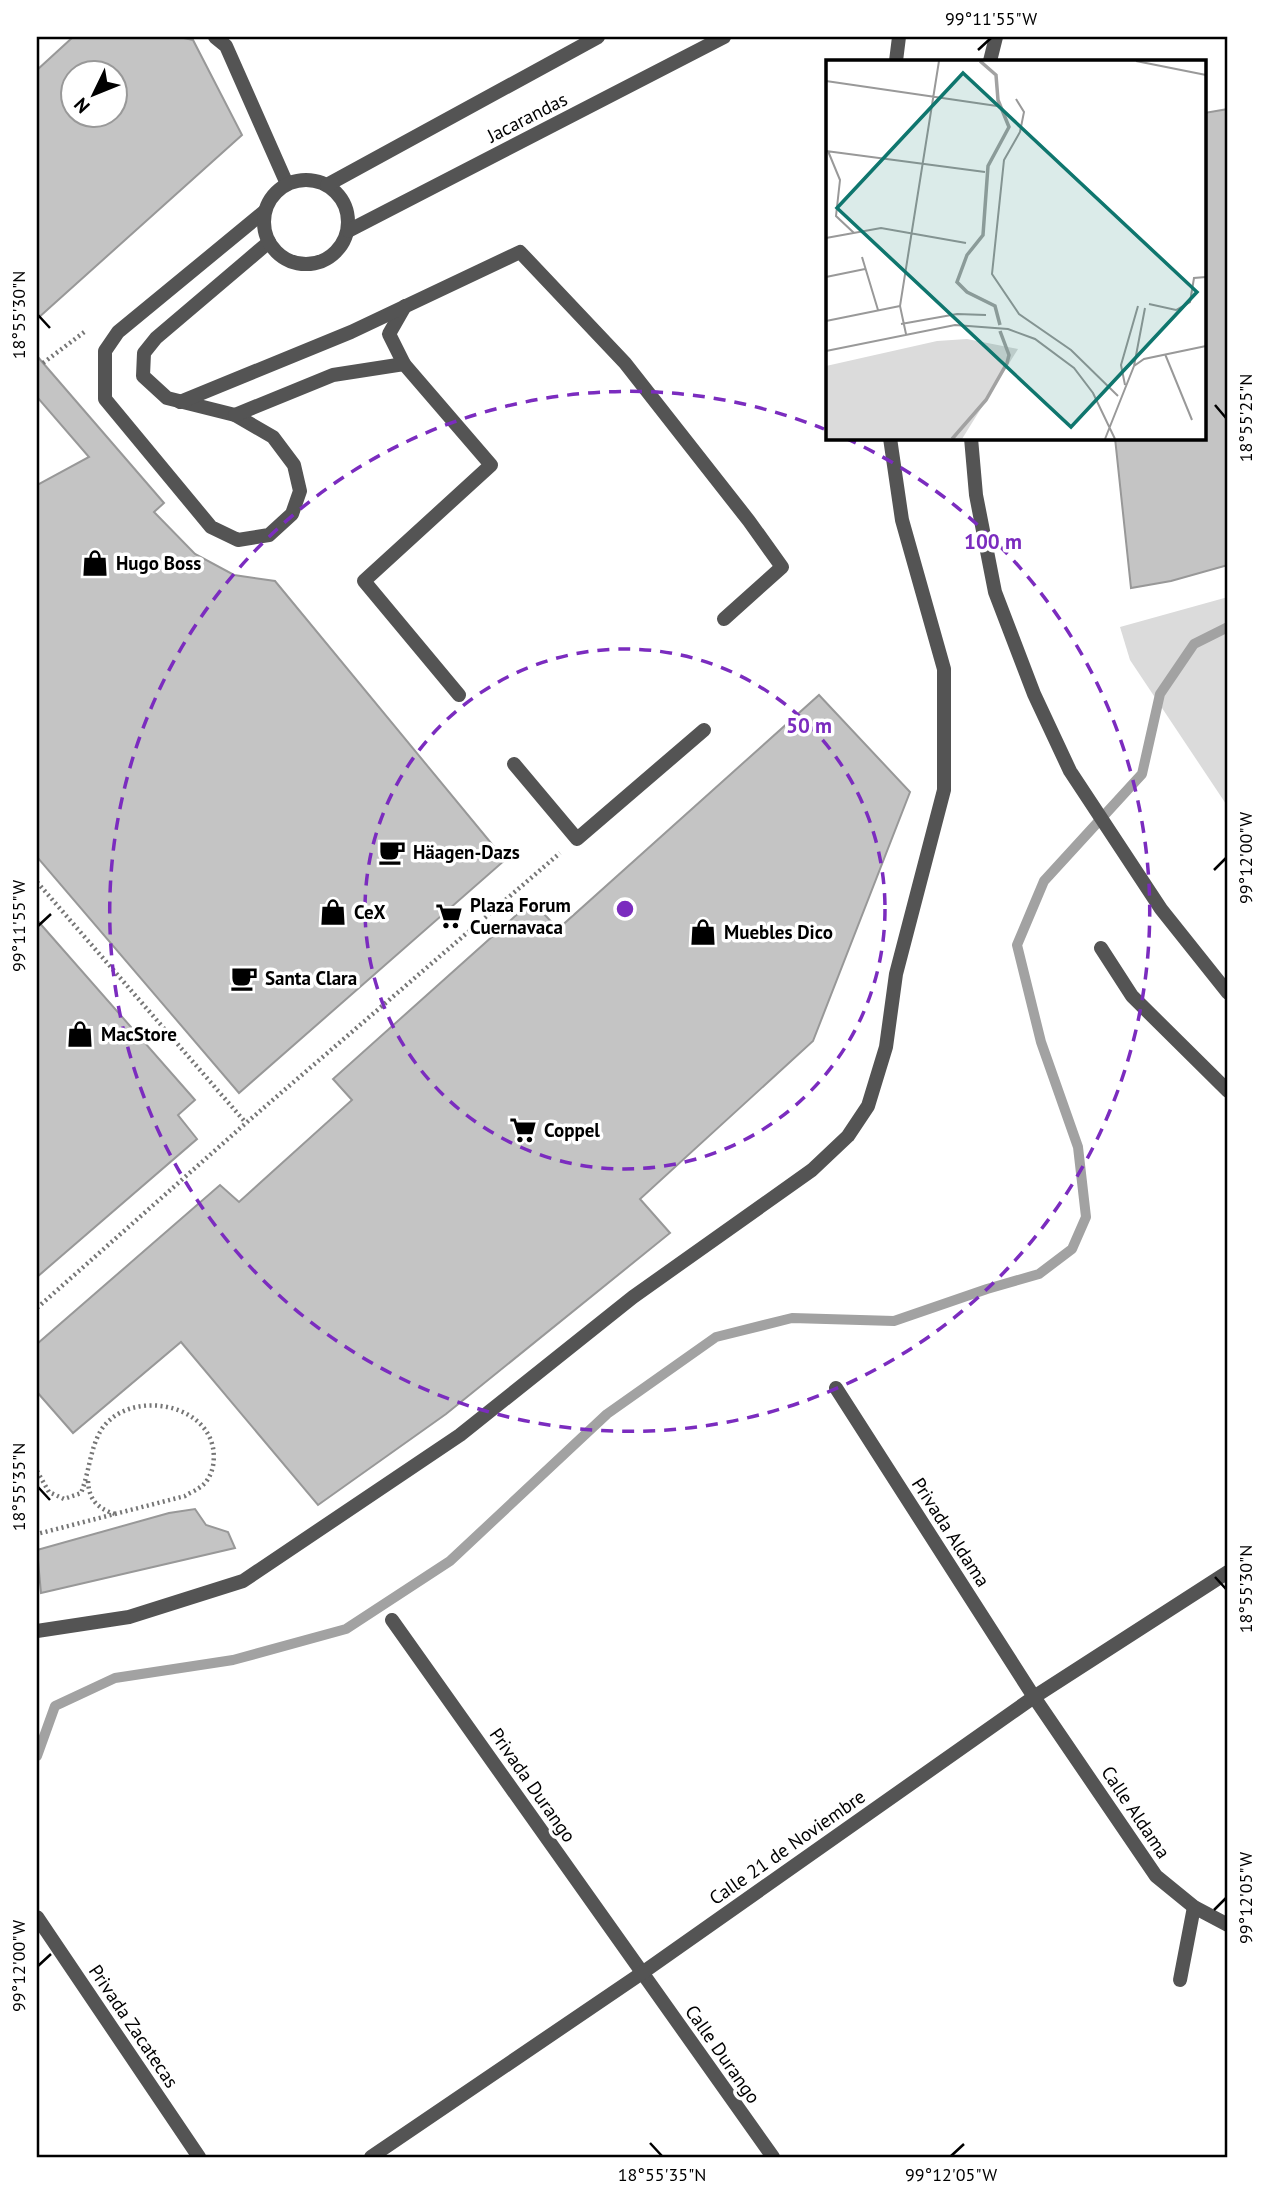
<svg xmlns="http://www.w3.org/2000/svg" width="1265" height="2194" viewBox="0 0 1265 2194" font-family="'PT Sans',sans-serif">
  <rect width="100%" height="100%" fill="#fff"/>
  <polygon fill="#dbdbdb" points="1228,597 1228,807 1130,660 1120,627"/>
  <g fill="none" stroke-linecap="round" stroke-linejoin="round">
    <polyline stroke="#a2a2a2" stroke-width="10" points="37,1756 55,1706 115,1678 233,1660 346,1629 450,1561 607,1414 716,1337 792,1318 894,1321 987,1289 1039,1274 1072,1249 1086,1217 1078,1147 1041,1042 1017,945 1044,881 1142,774 1160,694 1194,644 1228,627"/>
  </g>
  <g fill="#c4c4c4" stroke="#989898" stroke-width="2" fill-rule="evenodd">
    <path d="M 73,37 L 179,37 L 193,40 L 242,135 L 37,319 L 37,70 ZM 74,74 L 116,74 L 116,116 L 74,116 Z"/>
    <polygon points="1228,109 1228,565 1171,581 1131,588 1115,438 1204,438 1204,113"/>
    <polygon points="37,356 164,503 154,512 195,554 234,575 275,581 505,860 239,1093 37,857 37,485 89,457 37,397"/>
    <polygon points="819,695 910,792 813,1041 640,1199 670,1233 446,1414 318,1505 181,1342 73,1433 37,1392 37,1344 220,1185 239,1202 352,1100 333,1079 532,901 558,929"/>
    <polygon points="37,920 195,1100 178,1115 197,1139 37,1277"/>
    <polygon points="195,1509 206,1525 228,1532 235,1548 41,1593 37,1550 169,1513"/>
  </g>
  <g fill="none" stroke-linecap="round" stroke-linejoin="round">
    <g stroke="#767676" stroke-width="4.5" stroke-dasharray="2 3.5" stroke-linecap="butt">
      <polyline points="43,363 87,330"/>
      <polyline points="37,882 246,1123"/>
      <polyline points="37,1308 246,1123 560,853"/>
      <path d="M 37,1471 L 49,1492 L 64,1499 L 81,1493 C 89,1473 90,1450 100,1432 C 106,1421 117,1413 129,1409 C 168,1396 221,1419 213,1466 C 211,1475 207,1483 199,1488 C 195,1491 189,1493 185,1496 L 37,1534"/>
      <path d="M 88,1481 C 89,1500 97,1508 115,1514"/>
    </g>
    <g stroke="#545454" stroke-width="14">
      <polyline points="265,211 118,332 105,351 105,399 211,527 238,540 269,535 292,514 300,491 294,465 273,437 235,415 167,398 143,376 144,353 156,338 269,242"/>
      <polyline points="404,364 389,334 405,306"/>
      <polyline points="180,402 351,332 520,252 625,363 749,521 782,567 724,619"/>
      <polyline points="235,415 333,375 404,364 491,465 364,581 459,695"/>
      <polyline points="514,764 577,839 704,730"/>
    </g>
    <g stroke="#545454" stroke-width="14">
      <polyline points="215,37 226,46 287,184"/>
      <polyline points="896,61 899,37"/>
      <polyline points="990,61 996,37"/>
      <circle cx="306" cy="222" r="42"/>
      <polyline points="327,185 598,37"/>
      <polyline points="348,231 724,37"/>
      <polyline points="971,438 976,495 995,592 1034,694 1070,771 1161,909 1228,993"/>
      <polyline points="1101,948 1132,996 1228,1091"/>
      <polyline points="836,1388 1034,1697 1156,1876 1194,1907 1228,1925"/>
      <polyline points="392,1620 773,2157"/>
      <polyline points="37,1631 129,1617 243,1581 460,1435 633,1297 812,1170 848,1136 868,1106 886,1047 896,974 944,790 944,669 902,520 890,438"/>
      <polyline points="37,1917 199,2157"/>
      <polyline points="1180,1980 1194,1907"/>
      <polyline points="371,2157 642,1973 1034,1697 1228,1572"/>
    </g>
  </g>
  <path fill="none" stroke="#000" stroke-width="2.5" d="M 978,50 L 991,38M 38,315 L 50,328M 1215,405 L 1226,418M 1214,870 L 1226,858M 38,926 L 51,914M 38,1487 L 50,1500M 1215,1577 L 1226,1589M 1214,1910 L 1226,1898M 38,1966 L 51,1954M 650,2143 L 662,2156M 951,2156 L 964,2144"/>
  <g fill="none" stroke="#7b2cbf" stroke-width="3.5" stroke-dasharray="12 9">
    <circle cx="625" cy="909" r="260"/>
    <path d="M845 438A520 520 0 1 1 824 429"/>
  </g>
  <defs>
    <symbol id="shop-bare" viewBox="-9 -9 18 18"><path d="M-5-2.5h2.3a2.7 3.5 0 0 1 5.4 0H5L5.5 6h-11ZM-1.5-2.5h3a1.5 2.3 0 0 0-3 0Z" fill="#000" stroke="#fff" stroke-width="2.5" paint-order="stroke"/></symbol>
    <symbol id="cafe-bare" viewBox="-9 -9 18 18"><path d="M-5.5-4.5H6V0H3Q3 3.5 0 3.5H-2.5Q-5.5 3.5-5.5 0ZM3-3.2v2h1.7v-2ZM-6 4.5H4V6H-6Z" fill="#000" stroke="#fff" stroke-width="2.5" paint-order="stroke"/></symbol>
    <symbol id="supermarket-bare" viewBox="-9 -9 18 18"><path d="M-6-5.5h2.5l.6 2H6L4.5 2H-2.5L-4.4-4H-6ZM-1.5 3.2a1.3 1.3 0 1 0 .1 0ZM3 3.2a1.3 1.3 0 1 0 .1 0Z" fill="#000" stroke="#fff" stroke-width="2.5" paint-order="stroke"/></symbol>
  </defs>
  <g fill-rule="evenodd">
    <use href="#shop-bare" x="76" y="544" width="38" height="38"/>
    <use href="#cafe-bare" x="373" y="833" width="38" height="38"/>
    <use href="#shop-bare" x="314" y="893" width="38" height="38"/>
    <use href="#supermarket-bare" x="430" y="897" width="38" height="38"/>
    <use href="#shop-bare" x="684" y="913" width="38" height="38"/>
    <use href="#cafe-bare" x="225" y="959" width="38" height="38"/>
    <use href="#shop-bare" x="61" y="1015" width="38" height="38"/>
    <use href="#supermarket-bare" x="504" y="1111" width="38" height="38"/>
  </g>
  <g text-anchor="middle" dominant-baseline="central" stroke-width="7" stroke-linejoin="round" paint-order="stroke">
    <g font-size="19" fill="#000" stroke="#fff">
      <text transform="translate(527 117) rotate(-27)">Jacarandas</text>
      <text transform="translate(951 1532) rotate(57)">Privada Aldama</text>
      <text transform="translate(533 1785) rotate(55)">Privada Durango</text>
      <text transform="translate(1136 1812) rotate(56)">Calle Aldama</text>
      <text transform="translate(787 1847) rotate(-35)">Calle 21 de Noviembre</text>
      <text transform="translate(134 2026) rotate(56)">Privada Zacatecas</text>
      <text transform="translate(723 2054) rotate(55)">Calle Durango</text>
    </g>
    <g font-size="19" font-weight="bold" fill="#000" stroke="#fff" text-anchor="start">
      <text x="116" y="563">Hugo Boss</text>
      <text x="413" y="852">Häagen-Dazs</text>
      <text x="470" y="905">Plaza Forum<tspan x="470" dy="22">Cuernavaca</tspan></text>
      <text x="354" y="912">CeX</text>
      <text x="724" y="932">Muebles Dico</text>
      <text x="265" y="978">Santa Clara</text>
      <text x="101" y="1034">MacStore</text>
      <text x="544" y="1130">Coppel</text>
    </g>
  </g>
  <g transform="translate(826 60)">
    <rect width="380" height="380" fill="#fff"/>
    <path d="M 141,279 L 192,289 L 136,379 L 0,379 L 0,306 L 111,281 Z" fill="#dbdbdb"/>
    <path fill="none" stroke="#a2a2a2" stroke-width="3.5" d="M 154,1 L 170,15 L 172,40 L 183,67 L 162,106 L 157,175 L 141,195 L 131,222 L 141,232 L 169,246 L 174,265M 126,379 L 160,340 L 181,303 L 183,295 L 174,271"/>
    <path fill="none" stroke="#999" stroke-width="2" d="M 310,1 L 380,15M 0,21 L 171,46M 190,39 L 198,52 L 194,72 L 178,100 L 166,214 L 193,254 L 245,290 L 292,336M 0,91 L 159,112M 2,91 L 14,120 L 10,156 L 28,173M 0,178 L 55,168 L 140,183M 36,197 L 52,250M 0,217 L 39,209M 323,244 L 350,250 L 364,242 L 368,218 L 380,217M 0,261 L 74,246M 75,264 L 131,254 L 160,255M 80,274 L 74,246 L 113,1M 0,291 L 129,265 L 182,269 L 209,279 L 248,308 L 267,333 L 289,379M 339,294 L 366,360M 308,306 L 318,299 L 380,286M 299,325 L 295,305 L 312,246M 279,379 L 308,306 L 319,248"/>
    <path fill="#0f766e" fill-opacity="0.15" stroke="#0f766e" stroke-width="3.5" d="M 137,13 L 371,232 L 245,367 L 11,148 Z"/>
    <rect width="380" height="380" fill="none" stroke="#000" stroke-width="3.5"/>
  </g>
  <circle cx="625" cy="909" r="10" fill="#7b2cbf" stroke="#fff" stroke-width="3.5"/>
  <g font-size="21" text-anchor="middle" font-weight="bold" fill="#7b2cbf" stroke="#fff" stroke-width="7" stroke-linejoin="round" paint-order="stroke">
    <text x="993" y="549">100 m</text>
    <text x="809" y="733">50 m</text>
  </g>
  <rect width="1265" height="2194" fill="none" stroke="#ffffff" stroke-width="77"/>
  <g transform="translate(94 94) rotate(227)"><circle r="33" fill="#ffffff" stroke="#999999" stroke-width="2"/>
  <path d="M0-5L12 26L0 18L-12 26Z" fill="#000000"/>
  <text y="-10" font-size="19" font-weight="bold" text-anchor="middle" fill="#000000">N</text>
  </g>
  <rect x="38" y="38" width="1188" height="2118" fill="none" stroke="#000" stroke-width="2.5"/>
  <g font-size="18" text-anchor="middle" fill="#000">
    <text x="991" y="25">99°11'55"W</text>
    <text transform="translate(19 315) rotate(-90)" y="6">18°55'30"N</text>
    <text transform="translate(1246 418) rotate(-90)" y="6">18°55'25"N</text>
    <text transform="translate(1246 858) rotate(-90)" y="6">99°12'00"W</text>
    <text transform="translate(19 926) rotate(-90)" y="6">99°11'55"W</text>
    <text transform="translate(19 1487) rotate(-90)" y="6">18°55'35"N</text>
    <text transform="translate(1246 1589) rotate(-90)" y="6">18°55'30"N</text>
    <text transform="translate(1246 1898) rotate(-90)" y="6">99°12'05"W</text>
    <text transform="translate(19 1966) rotate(-90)" y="6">99°12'00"W</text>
    <text x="662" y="2181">18°55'35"N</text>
    <text x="951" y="2181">99°12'05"W</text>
  </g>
</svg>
